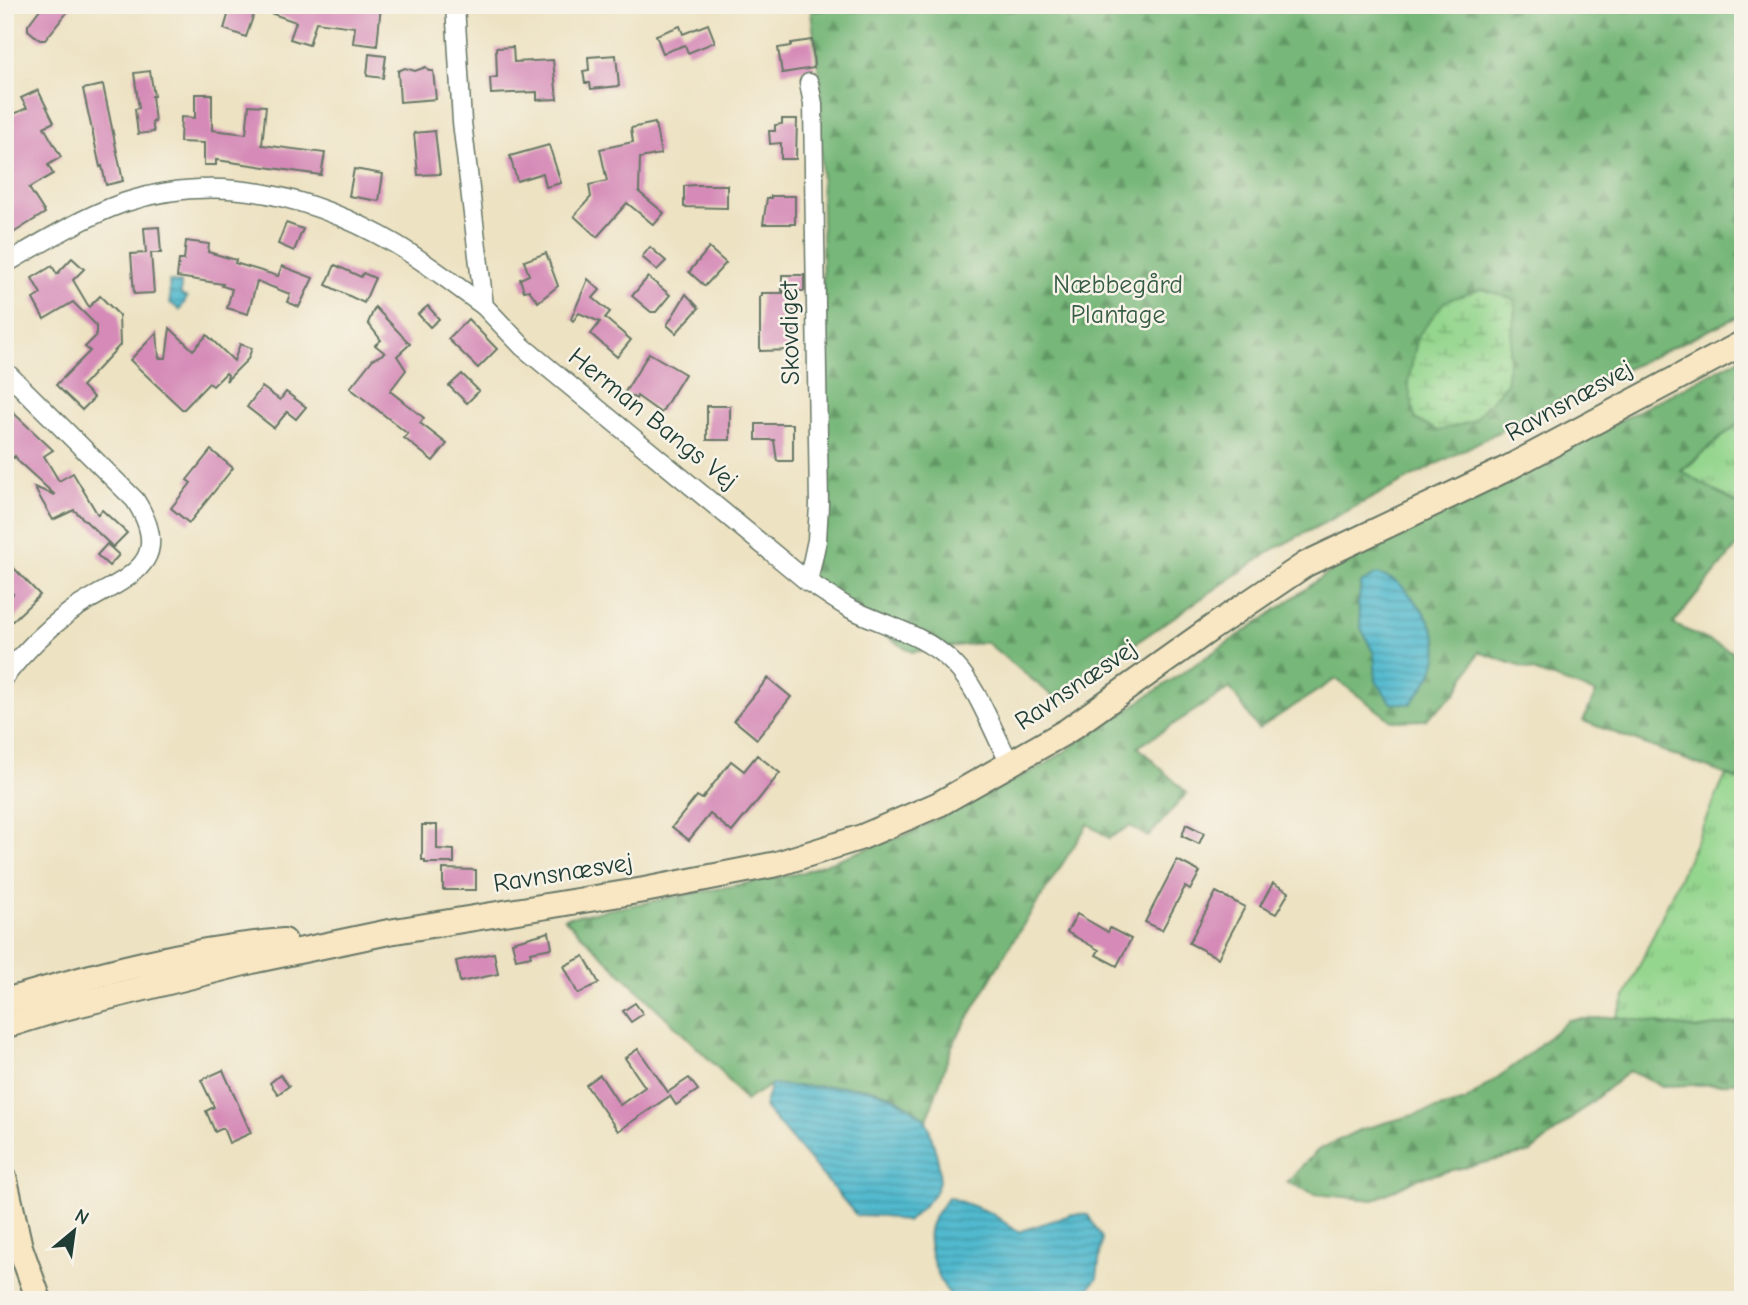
<svg xmlns="http://www.w3.org/2000/svg" width="1748" height="1305" viewBox="0 0 1748 1305" font-family="'Comic Neue',sans-serif">
  <defs>
    <pattern id="grass-tufts" width="24" height="20" patternUnits="userSpaceOnUse" patternTransform="scale(1.75)"><rect width="24" height="20" fill="#94d68e"/><path d="M3 7l-1-3M5 7V3M7 7l1-3M15 17l-1-3M17 17v-4M19 17l1-3" fill="none" stroke="#78af75"/></pattern>
    <pattern id="forest-firs" width="22" height="20" patternUnits="userSpaceOnUse" patternTransform="scale(1.75)"><rect width="22" height="20" fill="#77b779"/><path d="M5 1l3.5 6h-7zM16 11l3.5 6h-7z" fill="#619664"/></pattern>
    <pattern id="wetland-marsh" width="20" height="14" patternUnits="userSpaceOnUse" patternTransform="scale(1.75)"><rect width="20" height="14" fill="#94d68e"/><path d="M1 5h8M5 5V1M11 12h8M15 12V8" fill="none" stroke="#78af75"/></pattern>
    <pattern id="water-rules" width="6" height="5" patternUnits="userSpaceOnUse" patternTransform="scale(1.75)"><rect width="6" height="5" fill="#51b9ce"/><path d="M0 2.5h6" fill="none" stroke="#4398a8"/></pattern>
  </defs>
  <rect width="100%" height="100%" fill="#f7f3e8"/>
  <filter id="ink" filterUnits="userSpaceOnUse"><feTurbulence type="fractalNoise" baseFrequency=".0143" numOctaves="2"/><feDisplacementMap in="SourceGraphic" scale="14" xChannelSelector="R" yChannelSelector="G"/><feConvolveMatrix kernelMatrix="1 2 1 2 8 2 1 2 1" color-interpolation-filters="sRGB"/></filter>
  <filter id="wash" filterUnits="userSpaceOnUse"><feTurbulence type="fractalNoise" baseFrequency=".00686" numOctaves="4" result="noise"/><feDisplacementMap in="SourceGraphic" scale="28" xChannelSelector="R" yChannelSelector="G"/><feGaussianBlur stdDeviation="1.57" result="paint"/><feColorMatrix in="noise" values="0 0 0 0 0 0 0 0 0 0 0 0 0 0 0 0 0 1.4 0 .05"/><feComposite in="paint" operator="in"/></filter>
  <g filter="url(#wash)">
    <rect width="100%" height="100%" fill="#ede2c2"/>
    <g fill="url(#grass-tufts)" stroke="#5a8a61" stroke-width="2">
      <polygon points="1743,419 1743,507 1681,472"/>
      <polygon points="1726,775 1743,781 1743,1022 1696,1029 1616,1017"/>
    </g>
    <g fill="url(#forest-firs)" stroke="#4b7a56" stroke-width="2" fill-rule="evenodd">
      <path d="M 810,5 L 1743,5 L 1743,314 L 1548,406 L 1274,549 L 1055,698 L 986,642 L 912,652 L 807,588 L 826,514 L 820,80 ZM 1482,289 L 1516,301 L 1506,384 Z"/>
      <path d="M 1743,357 L 1743,419 L 1681,471 L 1743,507 L 1743,539 L 1673,624 L 1733,652 L 1743,722 L 1743,781 L 1583,721 L 1596,693 L 1479,652 L 1456,693 L 1425,720 L 1392,721 L 1336,679 L 1258,729 L 1230,688 L 1138,747 L 1187,793 L 1148,837 L 1130,826 L 1109,838 L 1088,824 L 1009,947 L 952,1046 L 927,1120 C 917,1113 907,1104 896,1098 C 859,1078 811,1091 772,1084 L 745,1101 L 719,1069 L 564,918 L 800,873 L 908,834 L 1046,764 L 1266,617 L 1335,568 Z"/>
      <polygon points="1616,1017 1696,1029 1743,1022 1743,1079 1726,1084 1662,1086 1629,1071 1531,1152 1418,1178 1374,1200 1315,1194 1287,1182 1318,1150 1359,1130 1465,1101 1522,1060 1568,1020"/>
    </g>
    <polygon fill="url(#wetland-marsh)" stroke="#5a8a61" stroke-width="2" points="1482,289 1516,300 1506,384 1473,421 1438,431 1415,419 1408,383 1418,336 1445,301"/>
    <g fill="url(#water-rules)" stroke="#387b81" stroke-width="2">
      <polygon points="169,281 181,283 181,295 187,298 180,310 170,303"/>
      <path d="M 1377,574 C 1400,581 1401,584 1416,602 C 1449,642 1442,667 1410,704 L 1391,703 L 1376,681 L 1374,654 L 1361,628 L 1358,605 L 1361,583 Z"/>
      <path d="M 771,1084 C 824,1093 864,1074 912,1109 C 917,1113 925,1117 927,1123 C 931,1131 932,1141 935,1149 C 947,1190 934,1195 907,1222 L 884,1216 L 857,1216 L 764,1107 Z"/>
      <path d="M 948,1197 L 991,1213 L 1018,1232 L 1073,1214 L 1088,1215 L 1102,1238 L 1097,1278 L 1079,1300 L 957,1300 C 940,1291 924,1245 930,1226 C 933,1216 942,1206 948,1197 Z"/>
    </g>
    <g id="blocks">
      <g fill="#d58ab7">
        <polygon points="43,5 73,5 45,40 40,40 28,30 28,25"/>
        <polygon points="231,5 381,5 377,46 353,43 355,27 316,22 309,45 290,39 296,22 256,8 246,37 224,29"/>
        <polygon points="708,24 715,42 688,53 685,45 663,53 656,35 680,26 683,34"/>
        <polygon points="812,40 814,68 782,73 778,48 791,46 791,43"/>
        <polygon points="513,47 514,62 553,60 557,99 537,100 537,92 491,94 490,78 497,77 496,48"/>
        <polygon points="369,54 386,56 383,78 367,76"/>
        <polygon points="616,55 619,86 591,89 590,83 585,83 583,71 589,70 588,57"/>
        <polygon points="426,67 429,71 433,71 436,99 400,102 398,71 405,68 415,71"/>
        <polygon points="150,71 154,96 152,96 155,122 152,122 154,132 138,134 135,109 139,108 134,73"/>
        <polygon points="103,85 123,181 106,185 102,166 100,167 83,89"/>
        <polygon points="38,90 54,122 44,127 61,157 48,165 53,174 29,188 45,213 10,235 5,228 5,118 27,108 21,98"/>
        <polygon points="195,94 212,94 212,130 246,134 249,105 266,106 262,145 325,153 321,175 216,160 216,165 204,165 204,143 180,142 181,117 195,118"/>
        <polygon points="782,119 797,119 796,159 781,159 781,143 770,144 769,131 775,131 775,125 782,124"/>
        <polygon points="655,123 661,154 640,158 639,192 664,213 654,225 627,203 597,237 574,216 591,197 589,185 607,181 600,149 633,142 631,128"/>
        <polygon points="435,131 440,174 418,175 414,133"/>
        <polygon points="549,145 561,183 546,187 543,173 517,181 510,156"/>
        <polygon points="354,169 383,174 379,201 349,196"/>
        <polygon points="695,185 727,185 727,208 684,207 684,186"/>
        <polygon points="771,196 795,196 795,224 763,224 767,198 771,198"/>
        <polygon points="286,223 303,229 294,251 278,244"/>
        <polygon points="159,227 161,253 151,253 154,293 134,294 131,254 146,253 144,228"/>
        <polygon points="186,241 209,244 208,252 236,260 235,263 278,276 282,266 313,278 299,307 287,302 290,294 257,281 248,314 227,308 232,289 222,286 223,284 177,277 179,260 184,260"/>
        <polygon points="650,247 666,261 657,270 642,257"/>
        <polygon points="709,248 726,263 705,286 689,272"/>
        <polygon points="546,253 558,286 538,302 529,290 524,291 520,279 529,275 524,261"/>
        <polygon points="72,258 84,269 73,280 89,307 100,296 119,315 120,345 82,386 94,398 82,410 56,385 90,351 85,347 96,336 96,325 73,302 44,319 33,299 41,294 32,278 52,266 57,274"/>
        <polygon points="335,265 361,277 363,273 375,278 364,303 326,285"/>
        <rect x="782" y="275" width="22" height="16"/>
        <polygon points="648,277 670,295 656,312 651,312 632,296"/>
        <polygon points="588,279 600,290 593,298 610,312 605,318 631,340 617,357 591,334 600,322 579,313 573,321 571,319"/>
        <polygon points="762,293 793,293 794,350 760,351 760,296 762,296"/>
        <polygon points="686,294 699,308 676,333 667,325"/>
        <polygon points="428,306 439,319 430,327 418,314"/>
        <polygon points="375,307 410,344 397,356 406,370 390,391 424,418 420,423 447,444 433,461 404,438 408,434 350,388 373,359 385,353 375,345 381,340 368,323"/>
        <polygon points="468,319 497,349 478,368 448,339"/>
        <polygon points="170,328 193,350 207,335 234,361 240,344 252,348 248,359 226,381 228,375 226,373 213,386 209,383 183,410 130,360 157,332 159,358 166,358"/>
        <polygon points="649,353 685,374 661,413 637,396 636,399 625,392"/>
        <polygon points="462,374 479,391 467,403 449,386"/>
        <polygon points="262,387 280,400 286,392 306,407 296,419 287,412 274,428 247,407"/>
        <polygon points="5,405 53,450 44,456 59,481 73,473 98,515 102,510 127,533 113,547 74,510 53,520 34,487 55,495 19,462 15,456 14,458 5,450"/>
        <rect x="707" y="406" width="23" height="34"/>
        <polygon points="756,424 793,424 793,461 777,461 774,440 756,440"/>
        <polygon points="211,450 233,468 189,523 171,508 191,483 187,480"/>
        <polygon points="107,544 119,555 109,566 97,555"/>
        <polygon points="5,559 40,595 5,628 5,601 13,594 5,585"/>
        <polygon points="768,678 791,697 757,739 734,720"/>
        <polygon points="757,755 780,773 732,832 710,814 689,840 672,827 697,796 702,799 731,761 744,771"/>
        <polygon points="1186,824 1204,833 1199,844 1182,836"/>
        <polygon points="422,825 437,825 437,849 454,850 454,863 425,863 425,860 422,860"/>
        <polygon points="1177,860 1200,872 1190,890 1185,887 1162,930 1145,922"/>
        <polygon points="443,869 476,870 476,890 443,890"/>
        <polygon points="1273,883 1289,892 1276,914 1260,906"/>
        <polygon points="1216,892 1245,907 1218,958 1189,943"/>
        <polygon points="1077,914 1108,932 1110,928 1131,939 1117,966 1096,955 1099,950 1067,932"/>
        <polygon points="549,932 552,948 530,952 531,956 516,959 512,942"/>
        <polygon points="494,953 498,974 460,982 456,961"/>
        <polygon points="584,956 599,983 578,994 564,966"/>
        <polygon points="635,1003 643,1014 631,1022 623,1011"/>
        <polygon points="638,1049 668,1092 689,1078 698,1090 676,1105 670,1096 618,1131 586,1085 600,1075 620,1105 645,1087 625,1058"/>
        <polygon points="223,1070 251,1133 229,1143 223,1128 215,1132 206,1111 214,1107 201,1080"/>
        <polygon points="280,1075 289,1086 278,1094 270,1083"/>
      </g>
    </g>
  </g>
  <g filter="url(#ink)">
    <use href="#blocks" fill-opacity="0" stroke="#677766" stroke-width="2"/>
    <g fill="none" stroke-linecap="round" stroke-linejoin="round">
      <defs>
        <g id="street">
          <path d="M 455,5 L 462,122 L 484,306 L 523,347 L 808,582 C 822,590 835,600 849,608 C 885,626 925,634 954,664 C 980,691 992,731 1010,763"/>
          <path d="M 5,264 C 43,242 81,218 123,203 C 218,171 313,196 397,245 C 427,263 456,286 484,306"/>
          <path d="M 5,371 L 135,500 C 181,571 113,580 70,612 C 46,630 23,653 5,676"/>
          <polyline points="808,582 817,540 819,505 813,104 809,83"/>
        </g>
        <g id="secondary">
          <path d="M 5,1001 C 97,974 188,949 284,941"/>
          <polyline points="5,1026 56,1010 256,960 389,932 644,890 777,864 862,837 939,804 1067,731 1210,629 1306,564 1508,468 1743,343"/>
          <polyline points="5,1180 20,1247 39,1300"/>
        </g>
      </defs>
      <use href="#street" stroke="#677766" stroke-width="21"/>
      <use href="#secondary" stroke="#677766" stroke-width="28"/>
      <use href="#street" stroke="#fff" stroke-width="18"/>
      <use href="#secondary" stroke="#f9e7c3" stroke-width="24"/>
    </g>
  </g>
  <g text-anchor="middle" dominant-baseline="central" stroke-width="5" stroke-linejoin="round" paint-order="stroke">
    <g font-size="26" fill="#365c46" stroke="#f7f3e8">
      <text x="1118" y="285">Næbbegård<tspan x="1118" dy="30">Plantage</tspan></text>
    </g>
    <g font-size="26" fill="#1f3d34" stroke="#f7f3e8">
      <text transform="translate(790 333) rotate(-91)">Skovdiget</text>
      <text transform="translate(1569 401) rotate(-29)">Ravnsnæsvej</text>
      <text transform="translate(653 419) rotate(39)">Herman Bangs Vej</text>
      <text transform="translate(1076 685) rotate(-34)">Ravnsnæsvej</text>
      <text transform="translate(563 873) rotate(-9)">Ravnsnæsvej</text>
    </g>
  </g>
  <rect width="1748" height="1305" fill="none" stroke="#f7f3e8" stroke-width="28"/>
  <g transform="translate(74 1231) rotate(29)" stroke="#f7f3e8" stroke-width="5" paint-order="stroke">
  <path d="M0-5L12 26L0 18L-12 26Z" fill="#1f3d34"/>
  <text y="-10" font-size="19" font-weight="bold" text-anchor="middle" fill="#1f3d34">N</text>
  </g>
</svg>
